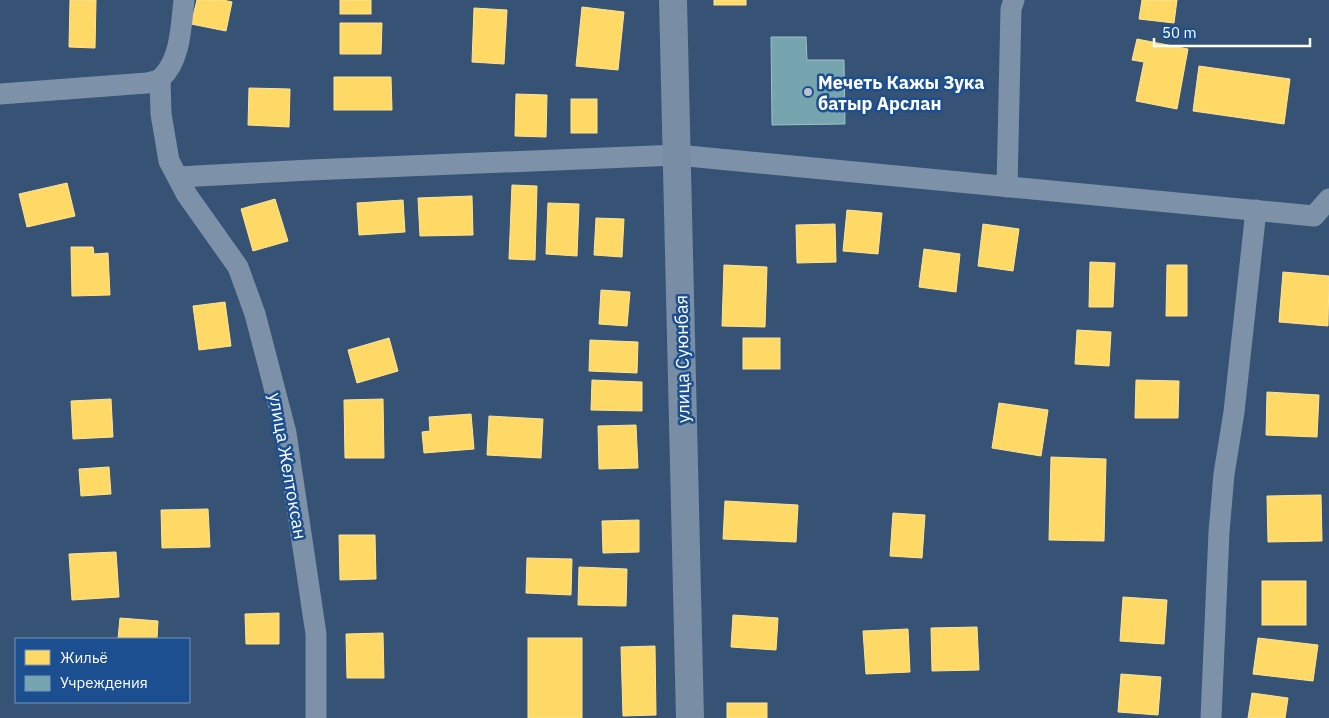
<svg xmlns="http://www.w3.org/2000/svg" width="1329" height="718" viewBox="0 0 1329 718" font-family="'IBM Plex Sans',sans-serif">
  <rect width="100%" height="100%" fill="#365274"/>
  <g fill="#ffd966" stroke="#ffe494">
    <polygon points="70,0 96,0 95,48 69,47"/>
    <polygon points="197,0 223,0 232,2 226,31 191,24"/>
    <rect x="340" y="0" width="31" height="14"/>
    <rect x="714" y="0" width="32" height="5"/>
    <polygon points="1142,0 1177,0 1174,23 1139,19"/>
    <polygon points="582,7 624,12 618,70 576,66"/>
    <polygon points="474,8 507,10 504,64 472,62"/>
    <polygon points="340,23 382,23 381,54 340,54"/>
    <polygon points="1137,39 1188,49 1177,109 1136,101 1144,62 1132,60"/>
    <polygon points="1199,66 1290,79 1284,124 1193,111"/>
    <polygon points="334,77 391,77 392,110 334,110"/>
    <polygon points="249,88 290,89 289,127 248,125"/>
    <polygon points="516,94 547,95 546,137 515,136"/>
    <rect x="571" y="99" width="26" height="34"/>
    <polygon points="67,183 75,216 27,227 19,194"/>
    <polygon points="512,185 537,186 535,260 509,259"/>
    <polygon points="472,196 473,235 420,236 418,198"/>
    <polygon points="275,199 288,241 253,251 241,209"/>
    <polygon points="403,200 405,232 359,235 357,203"/>
    <polygon points="548,203 579,204 577,256 546,254"/>
    <polygon points="847,210 882,213 878,254 843,251"/>
    <polygon points="596,218 624,219 622,257 594,255"/>
    <polygon points="835,224 836,262 797,263 796,225"/>
    <polygon points="983,224 1019,229 1013,271 978,266"/>
    <polygon points="71,247 93,247 94,254 108,253 110,295 72,296"/>
    <polygon points="924,249 960,254 956,292 919,287"/>
    <polygon points="1090,262 1115,263 1113,307 1089,307"/>
    <polygon points="724,265 767,267 765,327 722,326"/>
    <polygon points="1167,265 1187,265 1187,316 1166,316"/>
    <polygon points="1283,272 1329,276 1328,326 1279,322"/>
    <polygon points="601,290 630,292 627,326 599,324"/>
    <polygon points="225,302 231,346 199,350 193,306"/>
    <polygon points="1077,330 1111,332 1109,366 1075,364"/>
    <polygon points="389,338 398,371 357,383 348,350"/>
    <rect x="743" y="338" width="37" height="31"/>
    <polygon points="590,340 638,342 637,373 589,371"/>
    <polygon points="592,380 642,382 642,411 591,410"/>
    <polygon points="1136,380 1179,381 1178,418 1135,418"/>
    <polygon points="1267,392 1319,395 1317,437 1266,435"/>
    <polygon points="111,399 113,437 73,439 71,401"/>
    <polygon points="383,399 384,458 345,458 344,400"/>
    <polygon points="999,403 1048,410 1041,456 992,448"/>
    <polygon points="471,414 474,449 424,453 422,432 430,431 429,417"/>
    <polygon points="489,416 543,419 541,458 487,455"/>
    <polygon points="636,425 638,468 599,469 598,426"/>
    <polygon points="1051,457 1106,459 1104,541 1049,540"/>
    <polygon points="109,467 111,494 81,496 79,469"/>
    <polygon points="1321,495 1322,541 1268,542 1267,496"/>
    <polygon points="725,501 798,505 796,542 723,539"/>
    <polygon points="208,509 210,547 162,548 161,510"/>
    <polygon points="893,513 925,515 922,558 890,556"/>
    <polygon points="639,520 639,552 603,553 602,521"/>
    <polygon points="339,535 375,535 376,579 340,580"/>
    <polygon points="116,552 119,597 72,600 69,554"/>
    <polygon points="527,558 572,559 571,595 526,593"/>
    <polygon points="579,567 627,569 626,606 578,605"/>
    <rect x="1262" y="581" width="44" height="44"/>
    <polygon points="1123,597 1167,600 1164,644 1120,641"/>
    <polygon points="279,613 279,644 246,644 245,614"/>
    <polygon points="733,615 778,618 776,650 731,647"/>
    <polygon points="120,618 158,621 157,639 118,639"/>
    <polygon points="977,627 979,670 932,671 931,628"/>
    <polygon points="908,629 910,672 866,674 863,631"/>
    <polygon points="383,633 384,678 347,678 346,634"/>
    <rect x="528" y="638" width="54" height="80"/>
    <polygon points="1258,638 1318,645 1313,681 1253,674"/>
    <polygon points="655,646 656,715 623,716 621,647"/>
    <polygon points="1121,674 1161,677 1158,715 1118,712"/>
    <polygon points="1252,693 1288,698 1285,718 1248,718"/>
    <rect x="727" y="703" width="40" height="15"/>
  </g>
  <polygon fill="#76a5af" stroke="#9fc0c7" points="771,37 806,37 807,60 844,60 845,124 772,125"/>
  <g fill="none" stroke-linecap="round" stroke-linejoin="round">
    <g stroke="#7d92a8" stroke-width="21">
      <polyline points="160,79 161,114 169,161 187,195 238,267 255,314 286,433 316,634 316,718"/>
      <path d="M 0,94 L 147,83 C 151,82 158,81 161,78 C 181,60 181,25 184,0"/>
      <polyline points="178,177 310,170 677,155 1314,216 1329,199"/>
      <polyline points="1007,187 1011,9 1014,0"/>
      <polyline points="1211,718 1219,532 1224,474 1234,412 1256,210"/>
    </g>
    <polyline stroke="#798da4" stroke-width="28" points="673,0 690,718"/>
  </g>
  <circle fill="#b9c2ce" stroke="#1b4f8f" stroke-width="2" cx="808" cy="92" r="5"/>
  <g text-anchor="middle" dominant-baseline="central" stroke-width="5" stroke-linejoin="round" paint-order="stroke">
    <g font-size="18" font-weight="bold" fill="#fff" stroke="#1b4f8f" text-anchor="start">
      <text x="818" y="82">Мечеть Кажы Зука<tspan x="818" dy="21">батыр Арслан</tspan></text>
    </g>
    <g font-size="18" fill="#fff" stroke="#1b4f8f">
      <text transform="translate(682 359) rotate(-91)">улица Суюнбая</text>
      <text transform="translate(288 466) rotate(80)">улица Желтоксан</text>
    </g>
  </g>
  <rect x="15" y="638" width="175" height="65" fill="#1b4f8f" stroke="#7695bc"/>
  <rect x="25" y="650" width="25" height="15" fill="#ffd966" stroke="#7695bc"/>
  <text x="60" y="663" font-size="15" fill="#ffffff">Жильё</text>
  <rect x="25" y="676" width="25" height="15" fill="#76a5af" stroke="#7695bc"/>
  <text x="60" y="688" font-size="15" fill="#ffffff">Учреждения</text>
  <path d="M1154 38v8h156v-8" fill="none" stroke="#ffffff" stroke-width="2.5"/>
  <text x="1162" y="38" font-size="15" fill="#ffffff" stroke="#1b4f8f" stroke-width="4" paint-order="stroke">50 m</text>
</svg>
